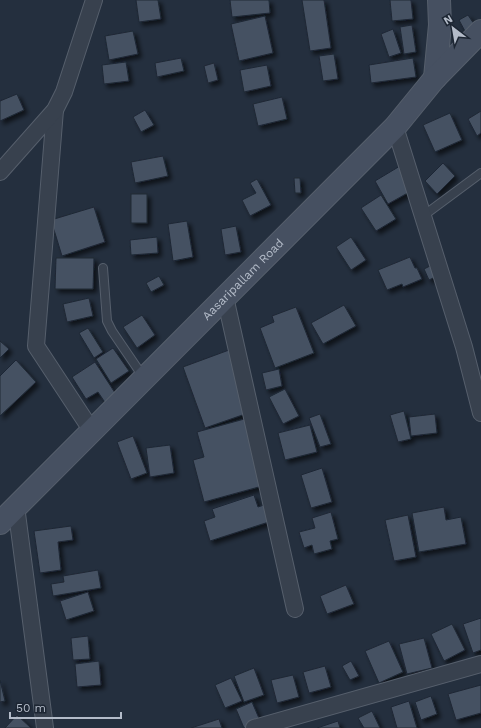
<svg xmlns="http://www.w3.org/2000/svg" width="481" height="728" viewBox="0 0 481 728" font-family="'Work Sans',sans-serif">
  <defs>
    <filter id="shadow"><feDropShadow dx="3.5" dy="3.5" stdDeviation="2" flood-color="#0009"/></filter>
  </defs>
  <rect width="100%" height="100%" fill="#242f3e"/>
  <g fill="#455162" stroke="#1f2835" filter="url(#shadow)">
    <polygon points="136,0 158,0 161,19 139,22"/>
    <polygon points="230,0 269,0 270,13 232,17"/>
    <polygon points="302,0 324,0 331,48 310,51"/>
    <polygon points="390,0 411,0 413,19 392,21"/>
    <polygon points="468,15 476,27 466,33 459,20"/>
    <polygon points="265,16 273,53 239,61 231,24"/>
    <polygon points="412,25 416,52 404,54 400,27"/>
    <polygon points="393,29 401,53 389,57 381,34"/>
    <polygon points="133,31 138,54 109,60 105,36"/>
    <polygon points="334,54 338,79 323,81 319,56"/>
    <polygon points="181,58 184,71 157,77 155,63"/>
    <polygon points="413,58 416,77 371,83 369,65"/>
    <polygon points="126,62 129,81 104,84 102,65"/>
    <polygon points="214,63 218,80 208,83 204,66"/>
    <polygon points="267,65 271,86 244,92 240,70"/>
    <polygon points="17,94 24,110 0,121 0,101"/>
    <polygon points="282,97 287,119 258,126 253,104"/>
    <polygon points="145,110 154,125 141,132 133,117"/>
    <polygon points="481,111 481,133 477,136 468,119"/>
    <polygon points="450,113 462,140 435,152 423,125"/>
    <polygon points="163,156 168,176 135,183 131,162"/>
    <polygon points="443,163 455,176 437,194 425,181"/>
    <polygon points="400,166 413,190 388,204 375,181"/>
    <polygon points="294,178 300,178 301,193 295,193"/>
    <polygon points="257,179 271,205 250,216 242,200 256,193 250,183"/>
    <rect x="131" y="194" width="16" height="29"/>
    <polygon points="381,195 396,219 376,231 361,208"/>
    <polygon points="94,207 105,242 62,256 51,220"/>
    <polygon points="187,221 193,257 173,261 168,224"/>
    <polygon points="236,226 241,252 225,255 221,229"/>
    <polygon points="157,237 158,253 131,255 130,240"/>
    <polygon points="351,237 366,260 351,270 336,247"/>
    <polygon points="410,257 415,268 417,268 422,279 403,287 402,284 387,290 378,270"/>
    <polygon points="56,258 94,258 93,289 55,289"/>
    <polygon points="438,262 443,273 429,280 424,269"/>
    <polygon points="159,276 164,285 151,292 146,283"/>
    <polygon points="89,298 93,316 67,322 63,304"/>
    <polygon points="344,305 356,326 323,344 311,323"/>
    <polygon points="296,307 314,353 275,368 260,328 274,322 272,316"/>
    <polygon points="142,315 155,335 137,348 123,327"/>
    <polygon points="88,328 103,352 94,358 79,333"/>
    <polygon points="0,341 9,349 0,358"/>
    <polygon points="113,348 129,371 111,383 96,359"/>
    <polygon points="229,350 251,412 205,428 183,367"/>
    <polygon points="16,360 36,382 0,416 0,376"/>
    <polygon points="95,362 119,399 108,407 98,392 86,399 72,377"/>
    <polygon points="279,369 282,386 266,390 262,373"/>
    <polygon points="285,389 299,416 283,424 269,397"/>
    <polygon points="404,411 411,439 398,442 390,415"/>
    <polygon points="320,414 331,444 320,447 309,418"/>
    <polygon points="435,414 437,433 411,436 409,417"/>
    <polygon points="248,418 266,485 204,502 193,460 204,457 197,432"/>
    <polygon points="310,425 317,452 285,460 278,433"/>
    <polygon points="133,436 147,473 131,479 117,442"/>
    <polygon points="170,445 174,473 150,477 146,448"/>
    <polygon points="322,468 332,502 311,508 301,475"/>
    <polygon points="254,495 258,507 273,502 278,519 210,541 204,521 215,517 212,509"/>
    <polygon points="444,507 446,520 461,517 466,544 419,552 412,513"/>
    <polygon points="331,512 338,539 330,541 332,549 314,554 312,545 304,548 299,532 315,528 312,518"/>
    <polygon points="408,515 416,557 394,561 385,520"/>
    <polygon points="71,526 73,540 58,542 61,570 40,573 34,531"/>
    <polygon points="98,570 101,588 53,596 51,584 64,582 63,576"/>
    <polygon points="346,585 354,604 327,614 320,596"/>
    <polygon points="88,592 94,611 66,620 60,601"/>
    <polygon points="481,618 481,650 473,653 463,624"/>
    <polygon points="452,624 465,650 444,661 431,634"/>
    <polygon points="88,636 90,659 73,660 71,638"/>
    <polygon points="424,638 432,668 407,674 399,644"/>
    <polygon points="389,641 403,672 379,683 365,651"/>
    <polygon points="99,661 101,685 77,687 75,664"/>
    <polygon points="351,661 359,676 350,680 342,666"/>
    <polygon points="325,666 331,687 309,693 303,672"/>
    <polygon points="254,668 264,695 244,702 234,676"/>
    <polygon points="293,675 299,697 277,703 271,680"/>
    <polygon points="231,678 242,701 225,708 215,685"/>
    <polygon points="0,680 5,701 0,702"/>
    <polygon points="481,685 481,713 456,720 448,694"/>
    <polygon points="431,696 437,714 421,720 415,702"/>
    <polygon points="409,701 417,728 397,728 391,707"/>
    <polygon points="252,702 261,723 250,728 244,728 236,709"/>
    <polygon points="372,711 380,728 364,728 358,718"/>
    <polygon points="17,715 31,728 5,728"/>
    <polygon points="219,719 222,728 191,728"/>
    <polygon points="338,721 340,728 317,728"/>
  </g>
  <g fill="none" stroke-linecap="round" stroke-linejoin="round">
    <defs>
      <g id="lane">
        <polyline points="423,216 481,173"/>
        <polyline points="103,268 107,321 112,331 144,378"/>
      </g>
      <g id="street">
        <polyline points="55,110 36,346 92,431"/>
        <polyline points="395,127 464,347 481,413"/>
        <polyline points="0,172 55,110 64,92 94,0"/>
        <polyline points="225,297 295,609"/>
        <polyline points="16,506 45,728"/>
        <polyline points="254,728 481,664"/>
      </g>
      <g id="secondary">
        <polyline points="435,78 440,25 439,0"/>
        <path id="s1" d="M 0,523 L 395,127 L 435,78 L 481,31"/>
      </g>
    </defs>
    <use href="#lane" stroke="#565f6c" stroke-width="10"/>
    <use href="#street" stroke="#565f6c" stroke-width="18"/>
    <use href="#secondary" stroke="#565f6c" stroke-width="24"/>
    <use href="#lane" stroke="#38414e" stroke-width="8"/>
    <use href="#street" stroke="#38414e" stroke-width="16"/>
    <use href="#secondary" stroke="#465061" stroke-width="22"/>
  </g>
  <g text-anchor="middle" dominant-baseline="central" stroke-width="4" stroke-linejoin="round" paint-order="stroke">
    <g font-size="12" fill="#b4bcc9" stroke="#1d2633">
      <text stroke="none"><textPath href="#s1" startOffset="344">Aasaripallam Road</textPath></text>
    </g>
  </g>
  <g transform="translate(453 28) rotate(329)" stroke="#1d2633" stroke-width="3" paint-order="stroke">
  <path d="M0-3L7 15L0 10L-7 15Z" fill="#b4bcc9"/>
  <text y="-6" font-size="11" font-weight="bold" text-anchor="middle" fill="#b4bcc9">N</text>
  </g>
  <path d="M10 712v6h111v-6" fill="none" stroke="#b4bcc9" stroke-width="2"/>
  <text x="16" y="712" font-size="12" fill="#b4bcc9" stroke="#1d2633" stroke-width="3" paint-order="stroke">50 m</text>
</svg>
